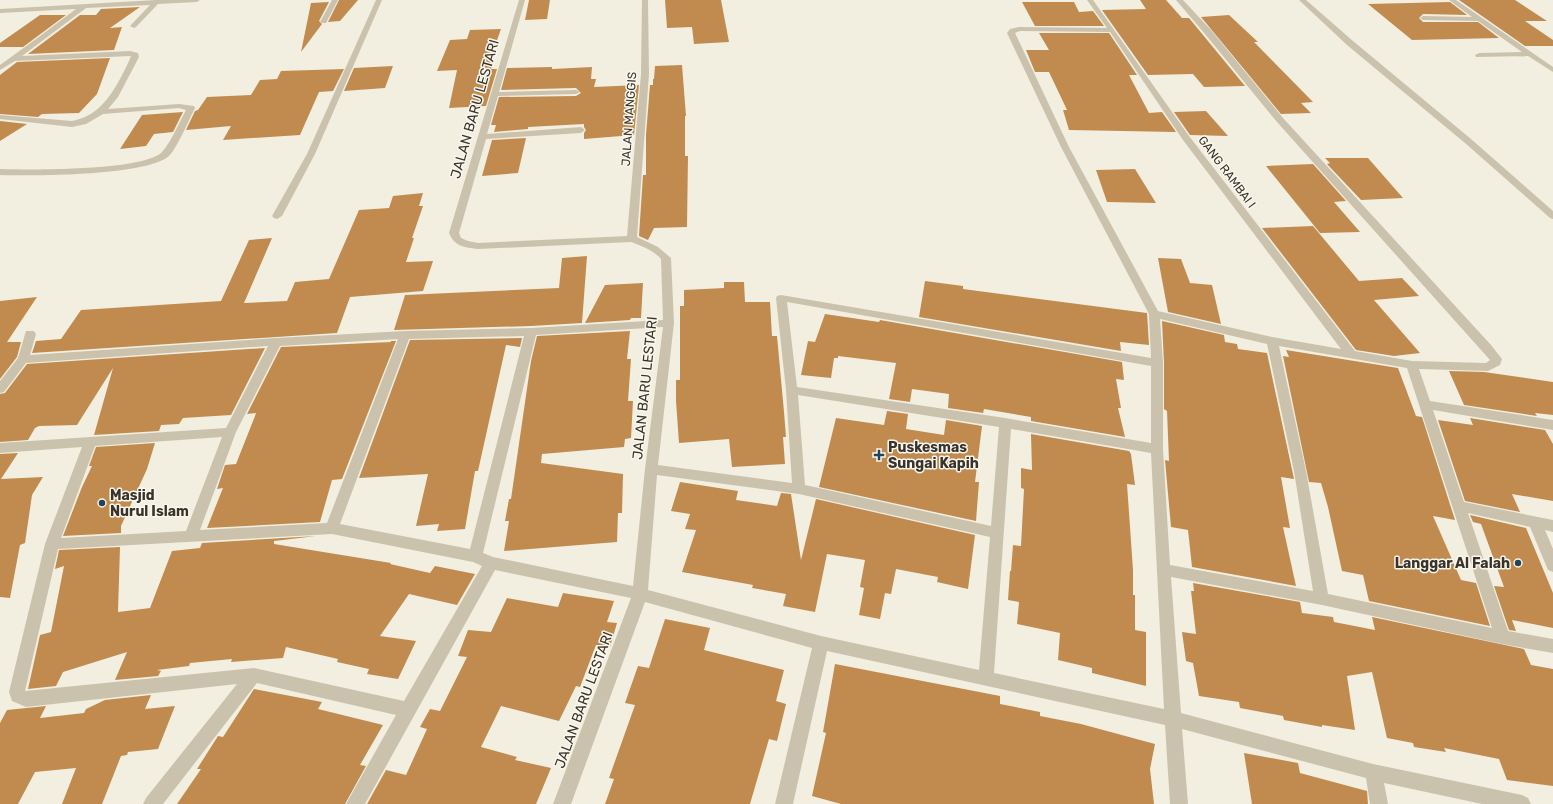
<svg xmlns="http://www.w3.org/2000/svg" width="1553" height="804" viewBox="0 0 1553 804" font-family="Rubik,sans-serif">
  <rect width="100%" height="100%" fill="#f2efe0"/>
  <g fill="#c18b50">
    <polygon points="339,0 358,0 340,21 328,22"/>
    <polygon points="529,0 550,0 547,19 525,20"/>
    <polygon points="665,0 721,0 729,42 694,44 692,27 667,28"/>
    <polygon points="1140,0 1166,0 1182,18 1189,18 1245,86 1204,87 1193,74 1148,75 1102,10 1146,9"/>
    <polygon points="1459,0 1515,0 1547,21 1525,21 1553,40 1553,46 1525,46"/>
    <polygon points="329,2 319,21 322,24 301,52 311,3"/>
    <polygon points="1022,2 1074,2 1079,12 1093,11 1104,26 1035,26"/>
    <polygon points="1450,2 1467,15 1423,14 1419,18 1423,22 1478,22 1499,38 1412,40 1368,4"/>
    <polygon points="140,7 110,28 122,27 114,50 28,54 80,15 96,15 101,9"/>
    <polygon points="40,15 66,15 23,47 0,47 0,43"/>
    <polygon points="1229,15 1258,42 1254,42 1313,102 1301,103 1311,113 1281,114 1201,17"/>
    <polygon points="501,29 490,60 494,60 491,69 497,69 486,106 449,108 457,70 437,71 450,40 467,39 470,30"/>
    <polygon points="1039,33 1109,33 1137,75 1129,75 1149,113 1162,112 1176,132 1069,130 1063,110 1067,110 1049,72 1035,72 1026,50 1049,50"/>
    <polygon points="110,58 97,94 79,113 42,114 38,117 0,114 0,75 17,62"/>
    <polygon points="682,65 686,116 685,116 685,156 688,156 687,227 654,228 648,240 639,236 643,175 646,175 646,135 650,85 653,85 653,79 654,79 655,66"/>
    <polygon points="393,66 385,88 344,91 354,68"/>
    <polygon points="552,67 552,69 592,67 591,79 596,79 594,87 639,85 634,135 584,139 584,133 586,130 584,127 584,124 528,127 528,129 494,132 496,125 491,125 499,97 576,96 581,93 576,88 501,90 507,68"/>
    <polygon points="344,69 333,91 319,92 300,135 223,140 231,126 186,130 195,111 198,110 207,97 251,95 260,80 277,79 281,71"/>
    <polygon points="1206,111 1228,136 1190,135 1174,112"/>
    <polygon points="183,112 173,132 154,134 146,146 120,149 142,115"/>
    <polygon points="0,121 27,124 0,141"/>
    <polygon points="526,138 518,173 482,176 492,140"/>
    <polygon points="1325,158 1368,158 1403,198 1361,200 1327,164 1330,163"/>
    <polygon points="1313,164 1346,201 1334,202 1360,232 1320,233 1266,166"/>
    <polygon points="1135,169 1156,203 1107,202 1096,170"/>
    <polygon points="423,193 419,206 423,206 412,238 414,238 406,262 433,261 423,291 350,297 337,333 32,353 36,341 61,339 81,310 221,301 249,240 272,238 244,303 287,301 295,282 329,279 359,210 389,208 393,196"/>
    <polygon points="1313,226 1359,281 1402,278 1419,296 1374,300 1420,353 1394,356 1356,350 1262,228"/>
    <polygon points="587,256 582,323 531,326 394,330 405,295 559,288 562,258"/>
    <polygon points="1158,258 1181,259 1190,283 1212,285 1221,324 1168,312"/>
    <polygon points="925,281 963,286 963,289 1147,313 1149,345 1120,342 1121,351 919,317"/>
    <polygon points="724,282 744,282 745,302 770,302 772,336 777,336 784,412 786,437 783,437 785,464 732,467 729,439 679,443 676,401 676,380 680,380 680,306 684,306 684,290 724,288"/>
    <polygon points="643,283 641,318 631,318 630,320 585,323 605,285"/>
    <polygon points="37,297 7,342 21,342 17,357 0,379 0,301"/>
    <polygon points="825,314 879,322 880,320 1122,362 1124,380 1116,379 1121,408 1118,408 1125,437 1031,421 1031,417 984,409 983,413 948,408 949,394 912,389 910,402 889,399 896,363 838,356 838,358 834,358 831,378 801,375 808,341 815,342"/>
    <polygon points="1162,321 1224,335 1225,342 1237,344 1238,349 1267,353 1294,479 1281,477 1290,528 1283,527 1296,586 1192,567 1188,530 1171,527 1165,460 1169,461 1167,411 1164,409 1164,363"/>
    <polygon points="630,331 627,359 631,359 628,401 633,401 631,438 625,439 624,447 542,454 541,463 623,474 622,513 618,513 617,542 504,551 509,521 505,521 509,499 511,499 531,361 537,336"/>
    <polygon points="522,338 520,347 506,345 478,471 475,471 465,529 437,531 439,524 416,526 428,474 359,478 410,340"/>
    <polygon points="391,341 396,341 342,479 332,480 320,522 207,528 223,488 217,489 225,465 236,464 255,416 256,413 247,414 281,347 391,342"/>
    <polygon points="265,348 231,415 183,418 179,424 161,425 159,431 94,435 113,368 77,425 39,426 35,428 28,440 0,442 0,394 5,393 27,364"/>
    <polygon points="1286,350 1398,368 1416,416 1422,417 1455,520 1433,516 1461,580 1476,583 1490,626 1369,601 1363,575 1342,571 1328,507 1321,483 1309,482 1283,356 1289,357"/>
    <polygon points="1449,371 1484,372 1553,382 1553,415 1535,413 1537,416 1464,405"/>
    <polygon points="887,411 908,414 906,429 944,435 946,420 982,426 975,482 979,482 976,521 819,487 836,418 884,425"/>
    <polygon points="1470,418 1545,430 1553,444 1553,501 1512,494 1520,512 1465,501 1438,420 1473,425"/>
    <polygon points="1031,434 1129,451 1131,454 1135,485 1127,484 1133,570 1133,595 1135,595 1135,630 1146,632 1146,686 1092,673 1092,668 1058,660 1060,633 1017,624 1019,602 1008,600 1010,571 1011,571 1013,545 1021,546 1024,489 1021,488 1021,468 1032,470"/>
    <polygon points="155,443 147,469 121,526 121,533 63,536 82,487 92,466 89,466 96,447"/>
    <polygon points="18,453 1,479 43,477 32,495 25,543 20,545 10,598 0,597 0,454"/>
    <polygon points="680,482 738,491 736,500 777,506 781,493 791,494 801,560 816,499 975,535 968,589 937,582 938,577 896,569 891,594 885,593 880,619 859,615 864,588 860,587 865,560 827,554 815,612 783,606 786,594 752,588 753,585 682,572 696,530 685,529 690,514 671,511"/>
    <polygon points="1470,515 1526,528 1553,593 1553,628 1512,620 1516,631 1509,630 1494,586 1504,587 1481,524 1473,522"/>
    <polygon points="316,536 274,541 274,544 391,563 390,564 430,573 435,566 475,574 457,605 409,594 380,636 416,641 398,679 367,674 369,669 337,662 338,659 286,647 283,658 231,662 232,659 190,663 189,666 157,670 161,671 158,676 115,680 127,652 63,672 56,686 28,689 40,635 51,632 64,566 55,569 59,550 120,547 118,612 150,608 172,551 200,548 202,543"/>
    <polygon points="1193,583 1300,602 1302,613 1333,617 1334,622 1375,630 1372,617 1524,649 1531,665 1553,669 1553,786 1507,780 1499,759 1444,748 1446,752 1414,747 1413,743 1387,738 1372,672 1347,676 1355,730 1322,725 1322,727 1284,720 1283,716 1240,708 1239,702 1199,696 1193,663 1186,661 1182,632 1196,634 1191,591 1194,591"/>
    <polygon points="563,593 614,601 607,622 617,623 610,647 596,645 580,687 576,686 559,721 501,706 481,747 517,757 515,760 551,768 536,804 367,804 386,770 406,775 427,729 420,727 430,709 440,711 467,657 458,656 468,630 491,632 507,598 558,607"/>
    <polygon points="665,619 710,628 704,650 784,670 776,701 786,704 777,741 769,739 750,804 605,804 614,779 609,778 635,705 625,703 638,666 649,668"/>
    <polygon points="835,664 1000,696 1000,704 1040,712 1040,716 1081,724 1155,744 1150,769 1154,804 841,804 812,796 826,733 823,732"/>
    <polygon points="254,689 322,702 318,709 383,725 360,765 366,766 345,804 177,804 201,769 197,769 218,736 223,737"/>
    <polygon points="151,695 145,709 175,706 158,749 128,752 127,755 121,756 102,804 62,804 76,768 35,772 18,804 0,804 0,723 7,710 46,706 40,718 84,713 86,709 105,700"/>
    <polygon points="1244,753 1298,763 1300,773 1367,791 1368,804 1252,804"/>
  </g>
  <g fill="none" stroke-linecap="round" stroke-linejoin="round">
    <g fill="#cac2ac" fill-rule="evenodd">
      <path d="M 156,0 L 200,0 L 197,2 L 158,4 L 136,27 L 134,28 L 130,26 L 150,5 L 86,8 L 22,56 L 130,51 L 138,53 L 139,57 L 118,97 L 108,109 L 179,104 L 194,106 L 195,108 C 189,120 177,148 169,156 C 146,176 32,176 0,175 L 0,169 C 29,170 144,171 162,152 C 170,144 180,121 186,110 L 179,108 L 103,114 L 86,124 L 72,127 L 0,119 L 0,115 L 72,121 C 96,117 109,99 120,79 C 124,71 128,64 131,56 L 15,61 L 0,70 L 0,65 L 36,39 L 76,9 L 0,13 L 0,9 Z"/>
      <polygon points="332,0 338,0 326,23 322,23 320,22"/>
      <polygon points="376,0 382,0 315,154 282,216 277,219 274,218 272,216 307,154"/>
      <path d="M 519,0 L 525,0 L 499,92 L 576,90 L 580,92 L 576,94 L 498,96 L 487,134 L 581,127 L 585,130 L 581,133 L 486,139 L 459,233 L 461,238 L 468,241 L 478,243 L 627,236 L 641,74 L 642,0 L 648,0 L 649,74 L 637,237 L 658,247 L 671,258 L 674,323 L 658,465 L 792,483 L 786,390 L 776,298 L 777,296 L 781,295 L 1151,358 L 1149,314 L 1061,147 L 1007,33 L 1010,29 L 1019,27 L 1107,28 L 1087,0 L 1093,0 L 1189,136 L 1355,351 L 1412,361 L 1486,363 L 1490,360 L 1277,122 L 1205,34 L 1176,0 L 1183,0 L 1211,30 L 1283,118 L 1491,345 L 1502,359 L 1500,365 L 1488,371 L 1419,369 L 1430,401 L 1553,420 L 1553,430 L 1433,410 L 1464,502 L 1553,520 L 1553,532 L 1545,530 L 1553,549 L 1553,572 L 1548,570 L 1530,527 L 1468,513 L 1508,631 L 1553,639 L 1553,653 L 1502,644 L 1322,605 L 1171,577 L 1181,713 L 1373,764 L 1522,795 L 1528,798 L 1531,804 L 1482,804 L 1384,783 L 1388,804 L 1370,804 L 1366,778 L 1182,729 L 1188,804 L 1170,804 L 1165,725 L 827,651 L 793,804 L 775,804 L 812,648 L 645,602 L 571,804 L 553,804 L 631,598 L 495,570 L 365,804 L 346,804 L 396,715 L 257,683 L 163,804 L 143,804 L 146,798 L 237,684 L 26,707 L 12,701 L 9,692 L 45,544 L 82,447 L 0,453 L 0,443 L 226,428 L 268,346 L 26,363 L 4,392 L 0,393 L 0,381 L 18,358 L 26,331 L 34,331 L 36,334 L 30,355 L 276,338 L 405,331 L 531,328 L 663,320 L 661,259 C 653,250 642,246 631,242 L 478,249 C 464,247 455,247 449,233 ZM 1020,31 L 1110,32 L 1183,140 L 1341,349 L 1272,337 L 1158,311 L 1069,147 L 1015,33 ZM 787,302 L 1151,366 L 1151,443 L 1005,418 L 797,387 ZM 1160,319 L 1267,344 L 1294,471 L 1313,591 L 1170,565 L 1163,449 L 1163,363 ZM 663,327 L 645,469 L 633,586 L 493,557 L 483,553 L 536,335 ZM 524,336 L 470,549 L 340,524 L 409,339 ZM 398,339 L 327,523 L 200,530 L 236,432 L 280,346 ZM 1279,346 L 1407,368 L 1492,628 L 1328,594 L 1306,471 ZM 798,395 L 999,427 L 991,526 L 805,485 ZM 1011,429 L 1151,453 L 1164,709 L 994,673 ZM 222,437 L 186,531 L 61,538 L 95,446 ZM 657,475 L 799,494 L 990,537 L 979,670 L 821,636 L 648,590 ZM 332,534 L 473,562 L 482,566 L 404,701 L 254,668 L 25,691 L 58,549 Z"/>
      <polygon points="1299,0 1306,0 1353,41 1471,139 1553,211 1553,219 1550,218 1465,143 1347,45"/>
      <polygon points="1449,0 1456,0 1553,67 1553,72 1528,56 1476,57 1475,55 1479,53 1522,52 1478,21 1423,20 1420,18 1423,16 1472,17"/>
    </g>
  </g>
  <g fill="#224659" stroke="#faf7ed" stroke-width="1.5">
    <path d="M877 449h4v4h4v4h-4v4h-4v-4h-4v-4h4z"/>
    <circle cx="102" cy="503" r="4"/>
    <circle cx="1518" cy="563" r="4"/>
  </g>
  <g text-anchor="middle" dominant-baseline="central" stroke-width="3" stroke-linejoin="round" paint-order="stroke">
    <g font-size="12" fill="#39332b" stroke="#faf7ed">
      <text transform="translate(629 119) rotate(-86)">JALAN MANGGIS</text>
      <text transform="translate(1227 172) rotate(53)">GANG RAMBAI I</text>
    </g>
    <g font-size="14" fill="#39332b" stroke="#faf7ed">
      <text transform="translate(475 109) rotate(-74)">JALAN BARU LESTARI</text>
      <text transform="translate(645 388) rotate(-84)">JALAN BARU LESTARI</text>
      <text transform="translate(584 700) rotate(-70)">JALAN BARU LESTARI</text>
    </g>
    <g font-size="14" font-weight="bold" fill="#39332b" stroke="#faf7ed" text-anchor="start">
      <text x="888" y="447">Puskesmas<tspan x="888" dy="16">Sungai Kapih</tspan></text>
      <text x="110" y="495">Masjid<tspan x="110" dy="16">Nurul Islam</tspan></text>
      <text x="1510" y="563" text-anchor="end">Langgar Al Falah</text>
    </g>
  </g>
</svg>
